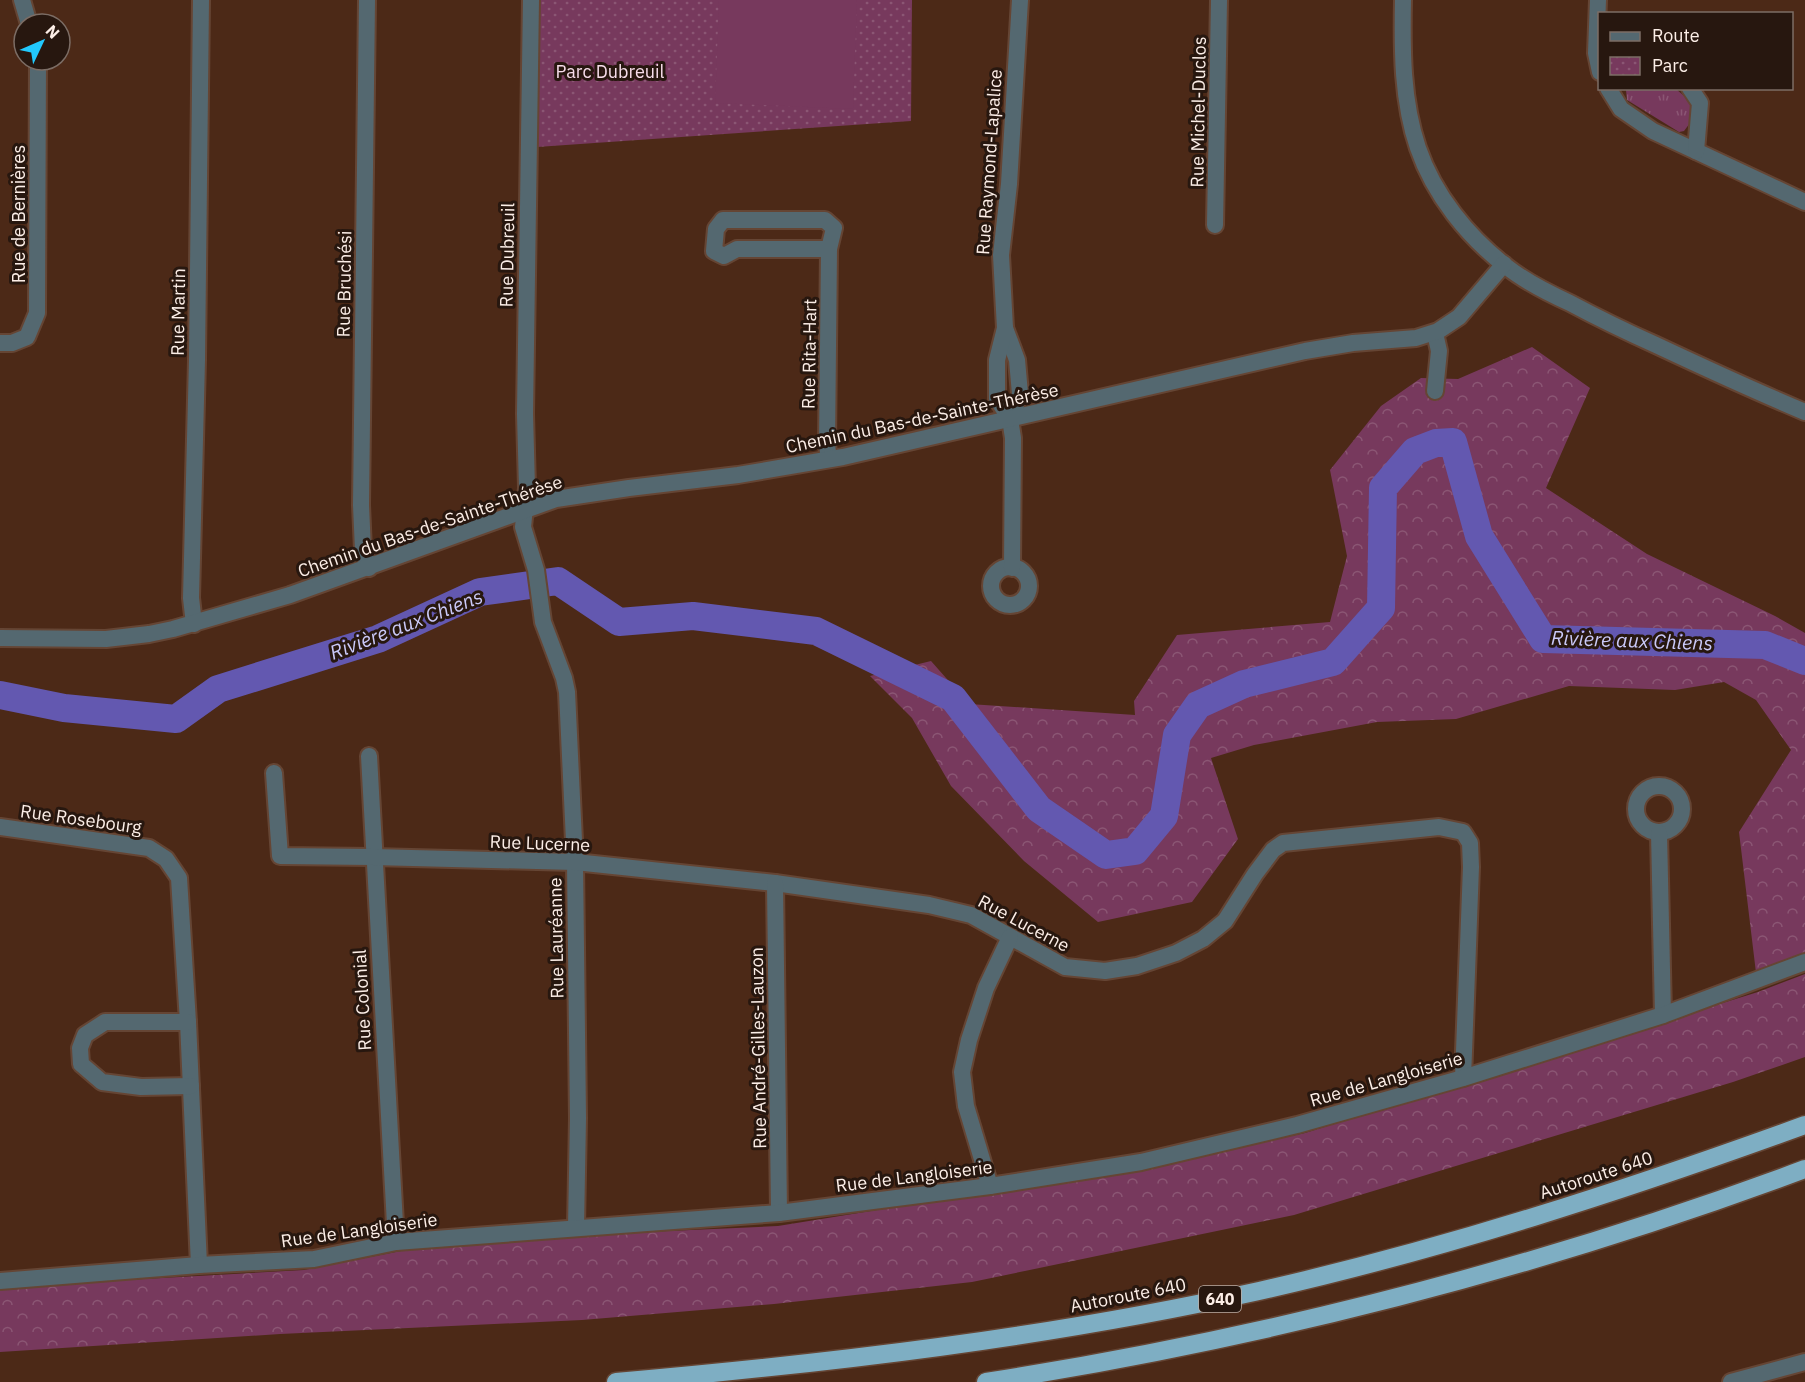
<svg xmlns="http://www.w3.org/2000/svg" width="1805" height="1382" viewBox="0 0 1805 1382" font-family="'IBM Plex Sans',sans-serif">
  <defs>
    <pattern id="grass-tufts" width="24" height="20" patternUnits="userSpaceOnUse" patternTransform="scale(1.5)"><rect width="24" height="20" fill="#77395d"/><path d="M3 7l-1-3M5 7V3M7 7l1-3M15 17l-1-3M17 17v-4M19 17l1-3" fill="none" stroke="#8b5674"/></pattern>
    <pattern id="forest-crowns" width="20" height="18" patternUnits="userSpaceOnUse" patternTransform="scale(1.5)"><rect width="20" height="18" fill="#77395d"/><path d="M2 6a3 3 0 1 1 6 0M12 15a3 3 0 1 1 6 0" fill="none" stroke="#8b5674"/></pattern>
    <pattern id="park-dots" width="8" height="8" patternUnits="userSpaceOnUse" patternTransform="scale(1.5)"><rect width="8" height="8" fill="#77395d"/><path d="M2 2h.1M6 6h.1" fill="none" stroke="#8b5674" stroke-width="1.8" stroke-linecap="round"/></pattern>
  </defs>
  <rect width="100%" height="100%" fill="#4c2917"/>
  <polygon fill="url(#grass-tufts)" points="1627,88 1676,89 1690,101 1690,123 1684,131 1679,132 1627,100 1626,90"/>
  <g fill="url(#forest-crowns)">
    <polygon points="1532,347 1590,388 1546,488 1647,554 1775,616 1805,633 1805,963 1757,981 1739,832 1791,750 1756,700 1724,682 1675,690 1569,686 1456,719 1377,722 1254,745 1211,758 1238,839 1192,902 1098,922 1024,861 951,786 912,718 870,676 931,661 969,704 1135,715 1134,701 1177,635 1330,622 1347,556 1330,470 1381,406 1421,378 1458,379"/>
    <polygon points="1805,974 1805,1057 1733,1082 1294,1215 972,1282 774,1304 582,1320 280,1334 0,1352 0,1287 304,1270 406,1250 579,1235 778,1226 1150,1166 1305,1133 1758,992"/>
  </g>
  <polygon fill="url(#park-dots)" points="539,0 912,0 911,121 537,147"/>
  <polygon fill="#77395d" points="719,0 857,0 853,109 715,103"/>
  <g fill="none" stroke-linecap="round" stroke-linejoin="round">
    <polyline stroke="#6358b0" stroke-width="28" points="0,695 64,708 176,719 218,689 378,639 480,592 558,581 619,622 693,616 816,631 953,698 1039,809 1106,855 1135,851 1164,816 1177,735 1198,705 1244,684 1333,662 1381,608 1383,488 1415,451 1436,443 1453,442 1479,536 1543,639 1765,645 1805,661"/>
    <defs>
      <g id="minor">
        <polyline points="22,0 29,24"/>
        <polyline points="367,0 361,505 363,550 369,568"/>
        <polyline points="531,0 525,414 527,488 523,527 536,570 543,622 564,678 567,692 575,862 578,1118 576,1227"/>
        <path d="M 1403,0 C 1402,50 1402,101 1418,148 C 1434,195 1468,237 1507,267 C 1526,282 1548,293 1570,303 C 1598,318 1627,332 1656,345 C 1705,368 1755,391 1805,412"/>
        <polyline points="1598,0 1596,53 1600,72"/>
        <polyline points="1608,88 1621,109 1653,131 1805,202"/>
        <polyline points="1690,88 1700,103 1696,151"/>
        <polyline points="1215,225 1219,0"/>
        <polyline points="1005,328 1017,360 1020,394 1010,419"/>
        <polyline points="0,343 12,343 27,337 37,313 38,60"/>
        <polyline points="1435,391 1439,351 1435,333"/>
        <polyline points="829,459 827,445 829,249 834,228 825,220 723,220 716,229 714,251 724,256 737,249 829,249"/>
        <circle cx="1010" cy="586" r="19"/>
        <polyline points="1012,568 1013,438 1010,419 997,399 997,360 1005,328 1001,255 1009,184 1020,0"/>
        <polyline points="194,624 191,598 197,360 201,0"/>
        <polyline points="0,638 106,639 149,634 173,629 290,595 556,499 629,488 738,475 843,457 1305,351 1353,343 1416,338 1438,331 1459,317 1504,264"/>
        <polyline points="369,756 396,1242"/>
        <polyline points="274,773 280,856 373,857 575,862 775,883 929,905 971,915 1065,967 1105,971 1137,966 1176,953 1203,939 1225,921 1255,874 1273,850 1283,843 1439,827 1463,832 1470,843 1471,867 1463,1078"/>
        <circle cx="1659" cy="809" r="23"/>
        <polyline points="0,827 149,848 166,859 179,878 188,1022 199,1265"/>
        <polyline points="1659,833 1663,1015"/>
        <polyline points="775,883 779,1213"/>
        <polyline points="188,1022 105,1022 85,1035 80,1048 81,1064 102,1082 141,1087 191,1086"/>
        <polyline points="990,1186 966,1106 962,1072 969,1040 986,988 1010,937"/>
        <polyline points="0,1281 199,1265 314,1259 396,1242 779,1213 990,1186 1141,1162 1297,1125 1463,1078 1663,1015 1805,962"/>
        <polyline points="1731,1382 1805,1362"/>
      </g>
      <g id="highway">
        <path d="M 616,1382 C 833,1363 1046,1338 1259,1291 C 1445,1249 1626,1190 1805,1125"/>
        <path d="M 986,1382 C 1266,1338 1540,1268 1805,1169"/>
      </g>
    </defs>
    <use href="#minor" stroke="#654534" stroke-width="20"/>
    <use href="#highway" stroke="#654534" stroke-width="21"/>
    <use href="#minor" stroke="#546870" stroke-width="16"/>
    <use href="#highway" stroke="#7eaec3" stroke-width="18"/>
  </g>
  <g text-anchor="middle" dominant-baseline="central" stroke-width="6" stroke-linejoin="round" paint-order="stroke">
    <rect fill="#27170f" stroke="#bcaea6" stroke-width="1.5" x="1199" y="1286" width="42" height="26" rx="4.5"/>
    <g font-size="16" font-weight="bold" fill="#fceee7">
      <text x="1220" y="1299">640</text>
    </g>
    <g font-size="18" fill="#f6dce9" stroke="#27170f">
      <text x="610" y="71">Parc Dubreuil</text>
    </g>
    <g font-size="18" fill="#fceee7" stroke="#27170f">
      <text transform="translate(1198 112) rotate(-89)">Rue Michel-Duclos</text>
      <text transform="translate(989 162) rotate(-86)">Rue Raymond-Lapalice</text>
      <text transform="translate(18 214) rotate(-90)">Rue de Bernières</text>
      <text transform="translate(507 255) rotate(-89)">Rue Dubreuil</text>
      <text transform="translate(344 284) rotate(-89)">Rue Bruchési</text>
      <text transform="translate(178 312) rotate(-89)">Rue Martin</text>
      <text transform="translate(809 354) rotate(-89)">Rue Rita-Hart</text>
      <text transform="translate(922 418) rotate(-12)">Chemin du Bas-de-Sainte-Thérèse</text>
      <text transform="translate(430 526) rotate(-19)">Chemin du Bas-de-Sainte-Thérèse</text>
      <text transform="translate(81 819) rotate(8)">Rue Rosebourg</text>
      <text transform="translate(540 843) rotate(2)">Rue Lucerne</text>
      <text transform="translate(1024 923) rotate(28)">Rue Lucerne</text>
      <text transform="translate(556 938) rotate(-91)">Rue Lauréanne</text>
      <text transform="translate(362 1000) rotate(-93)">Rue Colonial</text>
      <text transform="translate(758 1048) rotate(-91)">Rue André-Gilles-Lauzon</text>
      <text transform="translate(1386 1079) rotate(-16)">Rue de Langloiserie</text>
      <text transform="translate(1596 1175) rotate(-18)">Autoroute 640</text>
      <text transform="translate(914 1176) rotate(-7)">Rue de Langloiserie</text>
      <text transform="translate(359 1230) rotate(-8)">Rue de Langloiserie</text>
      <text transform="translate(1128 1295) rotate(-11)">Autoroute 640</text>
    </g>
    <g font-size="20" font-style="italic" fill="#cac9f8" stroke="#27170f">
      <text transform="translate(406 624) rotate(-21)">Rivière aux Chiens</text>
      <text transform="translate(1632 640) rotate(2)">Rivière aux Chiens</text>
    </g>
  </g>
  <rect x="1598" y="12" width="195" height="78" fill="#27170f" stroke="#7c6d65" stroke-width="1.5"/>
  <rect x="1610" y="32" width="30" height="9" fill="#546870" stroke="#7c6d65" stroke-width="1.5"/>
  <text x="1652" y="42" font-size="18" fill="#fceee7">Route</text>
  <rect x="1610" y="57" width="30" height="18" fill="url(#park-dots)" stroke="#7c6d65" stroke-width="1.5"/>
  <text x="1652" y="72" font-size="18" fill="#fceee7">Parc</text>
  <g transform="translate(42 42) rotate(46)"><circle r="28" fill="#27170f" stroke="#7c6d65" stroke-width="1.5"/>
  <path d="M0-4.5L10 22L0 15L-10 22Z" fill="#22c9fd"/>
  <text y="-9" font-size="16" font-weight="bold" text-anchor="middle" fill="#fceee7">N</text>
  </g>
</svg>
